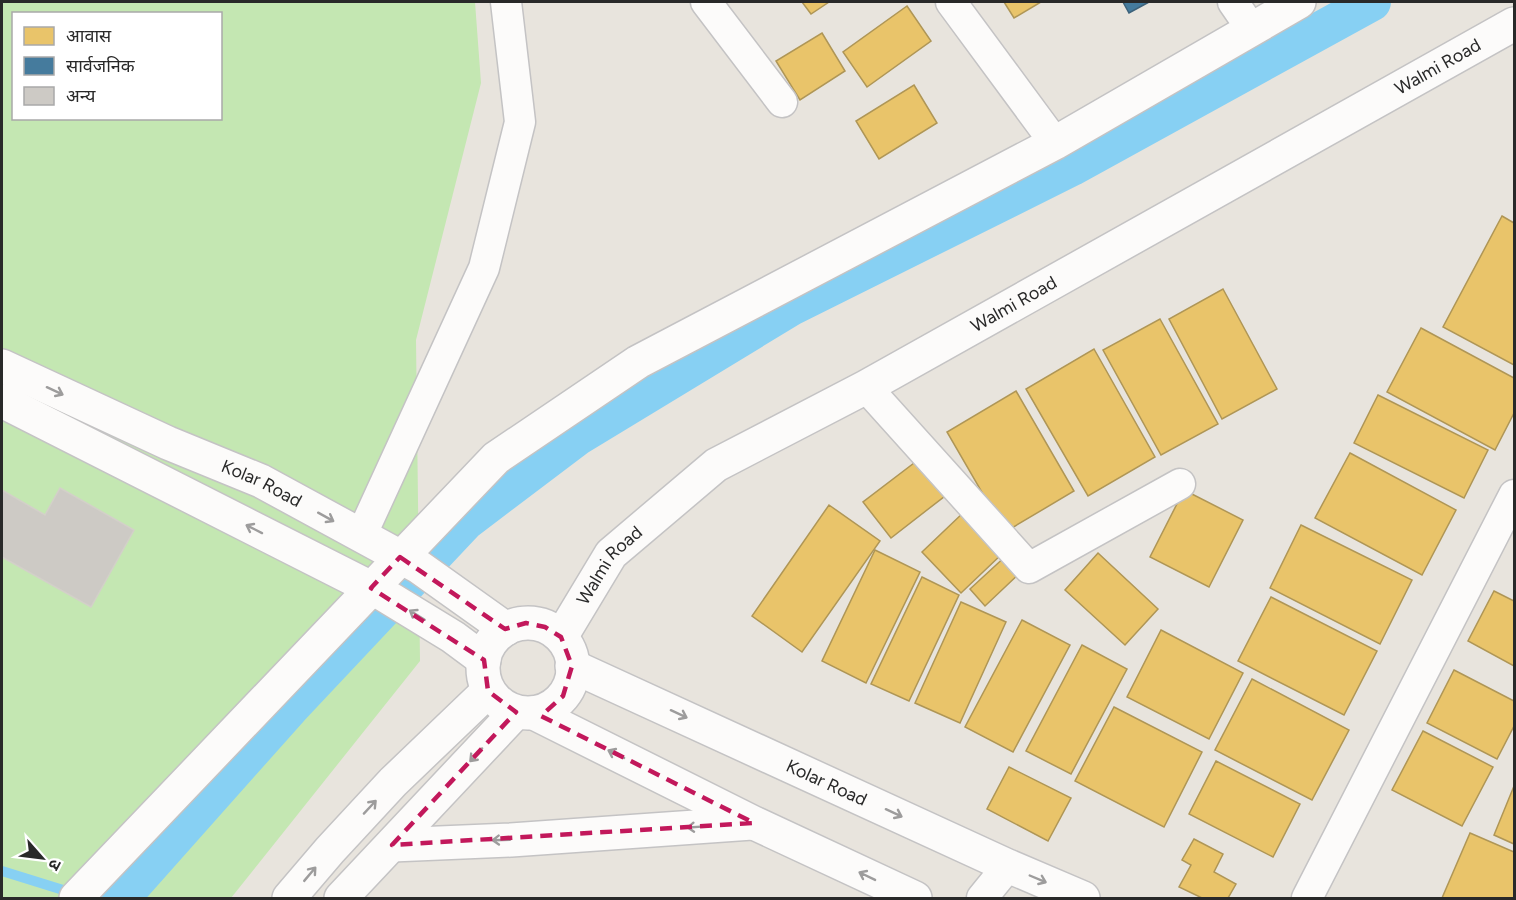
<svg xmlns="http://www.w3.org/2000/svg" width="1516" height="900" viewBox="0 0 1516 900" font-family="Figtree,'Noto Sans Devanagari',sans-serif">
  <rect width="100%" height="100%" fill="#e8e4dd"/>
  <path fill="#c4e7b2" fill-rule="evenodd" d="M 2,2 L 475,2 L 481,83 L 416,340 L 420,661 L 231,898 L 2,898 ZM 14,14 L 220,14 L 220,118 L 14,118 Z"/>
  <g fill="#e9c46a" stroke="#af9656" stroke-width="1.5">
    <polygon points="802,2 829,2 811,14"/>
    <polygon points="1004,2 1041,2 1014,18"/>
    <polygon points="907,6 931,41 867,87 843,52"/>
    <polygon points="822,33 845,71 800,100 776,61"/>
    <polygon points="914,85 937,123 879,159 856,121"/>
    <polygon points="1502,216 1514,223 1514,365 1443,327"/>
    <polygon points="1223,289 1277,389 1222,419 1169,319"/>
    <polygon points="1160,319 1218,424 1161,455 1103,350"/>
    <polygon points="1421,328 1514,378 1514,413 1495,450 1387,392"/>
    <polygon points="1094,349 1155,457 1088,496 1026,389"/>
    <polygon points="1016,391 1074,491 1005,532 947,432"/>
    <polygon points="1378,395 1488,450 1464,498 1354,443"/>
    <polygon points="1350,453 1456,510 1422,575 1315,518"/>
    <polygon points="918,460 945,496 891,538 863,502"/>
    <polygon points="1184,490 1243,520 1209,587 1150,557"/>
    <polygon points="829,505 880,541 802,652 752,616"/>
    <polygon points="965,511 1004,552 961,593 922,552"/>
    <polygon points="1301,525 1412,580 1380,644 1270,588"/>
    <polygon points="875,550 920,572 866,683 822,661"/>
    <polygon points="1098,553 1158,609 1125,645 1065,590"/>
    <polygon points="1008,554 1023,570 985,606 970,589"/>
    <polygon points="922,577 959,595 909,701 871,684"/>
    <polygon points="1494,591 1514,601 1514,666 1468,641"/>
    <polygon points="1271,597 1377,651 1344,715 1238,661"/>
    <polygon points="961,602 1006,622 960,723 915,703"/>
    <polygon points="1022,620 1070,645 1013,752 965,727"/>
    <polygon points="1161,630 1243,673 1209,739 1127,697"/>
    <polygon points="1082,645 1127,669 1071,774 1026,751"/>
    <polygon points="1454,670 1514,701 1514,726 1497,759 1427,723"/>
    <polygon points="1252,679 1349,730 1312,800 1215,750"/>
    <polygon points="1114,707 1202,752 1164,827 1075,781"/>
    <polygon points="1423,731 1493,767 1462,826 1392,790"/>
    <polygon points="1216,761 1300,804 1273,857 1189,814"/>
    <polygon points="1009,767 1071,798 1048,841 987,809"/>
    <polygon points="1514,786 1514,844 1494,835"/>
    <polygon points="1470,833 1514,852 1514,898 1442,898"/>
    <polygon points="1194,839 1223,854 1214,872 1236,884 1228,898 1202,898 1179,887 1191,865 1182,860"/>
  </g>
  <polygon fill="#457b9d" stroke="#3d627a" stroke-width="1.5" points="1123,2 1149,2 1129,13"/>
  <g fill="none" stroke-linecap="round" stroke-linejoin="round">
    <polyline stroke="#87d0f3" stroke-width="10" points="2,871 76,894"/>
    <polyline stroke="#87d0f3" stroke-width="38" points="121,898 290,708 466,521 577,437 791,307 1072,167 1372,2"/>
  </g>
  <polygon fill="#cdcac5" stroke="#d3d0c9" stroke-width="1.5" points="60,488 134,530 91,607 2,557 2,490 45,515"/>
  <g fill="none" stroke-linecap="round" stroke-linejoin="round">
    <defs>
      <g id="minor">
        <polyline points="706,2 782,102"/>
        <polyline points="951,2 1055,143"/>
        <polyline points="1233,2 1251,28"/>
        <polyline points="866,387 1029,568 1180,484"/>
        <polyline points="361,536 484,268 520,122 506,2"/>
        <polyline points="982,898 1008,866"/>
        <polyline points="1307,898 1514,495"/>
      </g>
      <g id="tertiary">
        <path id="s1" d="M 561,637 L 611,554 L 716,465 L 866,387 L 1514,24"/>
        <polyline points="76,898 496,458 638,362 1055,143 1299,2"/>
        <polyline points="289,898 330,850 393,782 488,691"/>
        <polyline points="341,898 516,712"/>
      </g>
      <g id="secondary">
        <path id="s2" d="M 2,366 L 168,443 L 261,481 L 419,567 L 506,629"/>
        <polyline points="2,401 381,593 453,637 484,660"/>
        <circle cx="528" cy="668" r="45"/>
        <path id="s3" d="M 572,666 L 1008,866 L 1083,898"/>
        <polyline points="534,713 754,823 915,898"/>
        <polyline points="392,845 511,840 752,823"/>
      </g>
    </defs>
    <use href="#minor" stroke="#c4c3c4" stroke-width="33"/>
    <use href="#tertiary" stroke="#c4c3c4" stroke-width="36"/>
    <use href="#secondary" stroke="#c4c3c4" stroke-width="36"/>
    <use href="#minor" stroke="#fcfbfa" stroke-width="30"/>
    <use href="#tertiary" stroke="#fcfbfa" stroke-width="33"/>
    <use href="#secondary" stroke="#fcfbfa" stroke-width="33"/>
  </g>
  <defs><path id="oneway-shaft" d="M-6 0H5M1.5-3L5.5 0L1.5 3" fill="none" stroke-width="1.6" stroke-linecap="round" stroke-linejoin="round" transform="scale(1.5)"/></defs>
  <g stroke="#9d9c9c">
    <use href="#oneway-shaft" transform="translate(55 391) rotate(25)"/>
    <use href="#oneway-shaft" transform="translate(326 517) rotate(29)"/>
    <use href="#oneway-shaft" transform="translate(254 529) rotate(-153)"/>
    <use href="#oneway-shaft" transform="translate(417 615) rotate(-148)"/>
    <use href="#oneway-shaft" transform="translate(679 714) rotate(25)"/>
    <use href="#oneway-shaft" transform="translate(616 754) rotate(-154)"/>
    <use href="#oneway-shaft" transform="translate(476 755) rotate(133)"/>
    <use href="#oneway-shaft" transform="translate(370 807) rotate(-47)"/>
    <use href="#oneway-shaft" transform="translate(894 813) rotate(25)"/>
    <use href="#oneway-shaft" transform="translate(696 827) rotate(176)"/>
    <use href="#oneway-shaft" transform="translate(501 840) rotate(178)"/>
    <use href="#oneway-shaft" transform="translate(310 874) rotate(-50)"/>
    <use href="#oneway-shaft" transform="translate(867 876) rotate(-154)"/>
    <use href="#oneway-shaft" transform="translate(1038 879) rotate(23)"/>
  </g>
  <path fill="none" stroke="#c2185b" stroke-width="4.5" stroke-dasharray="12 8" stroke-linejoin="round" d="M 400,557 L 505,629 L 526,623 L 545,627 L 561,637 L 572,666 L 563,696 L 541,716 L 754,823 L 392,845 L 516,712 L 488,691 L 484,660 L 371,588 Z"/>
  <g text-anchor="middle" dominant-baseline="central" stroke-width="6" stroke-linejoin="round" paint-order="stroke">
    <g font-size="18" fill="#292929" stroke="#fff">
      <text stroke="none"><textPath href="#s1" startOffset="1059">Walmi Road</textPath></text>
      <text stroke="none"><textPath href="#s1" startOffset="573">Walmi Road</textPath></text>
      <text stroke="none"><textPath href="#s2" startOffset="285">Kolar Road</textPath></text>
      <text stroke="none"><textPath href="#s1" startOffset="87">Walmi Road</textPath></text>
      <text stroke="none"><textPath href="#s3" startOffset="280">Kolar Road</textPath></text>
    </g>
  </g>
  <rect width="1516" height="900" fill="none" stroke="#292929" stroke-width="6"/>
  <rect x="12" y="12" width="210" height="108" fill="#ffffff" stroke="#a9a9a9" stroke-width="1.5"/>
  <rect x="24" y="27" width="30" height="18" fill="#e9c46a" stroke="#a9a9a9" stroke-width="1.5"/>
  <text x="66" y="42" font-size="18" fill="#292929">आवास</text>
  <rect x="24" y="57" width="30" height="18" fill="#457b9d" stroke="#a9a9a9" stroke-width="1.5"/>
  <text x="66" y="72" font-size="18" fill="#292929">सार्वजनिक</text>
  <rect x="24" y="87" width="30" height="18" fill="#cdcac5" stroke="#a9a9a9" stroke-width="1.5"/>
  <text x="66" y="102" font-size="18" fill="#292929">अन्य</text>
  <g transform="translate(42 858) rotate(118)" stroke="#ffffff" stroke-width="4.5" paint-order="stroke">
  <path d="M0-4.5L10 22L0 15L-10 22Z" fill="#292929"/>
  <text y="-9" font-size="16" font-weight="bold" text-anchor="middle" fill="#292929">उ</text>
  </g>
</svg>
